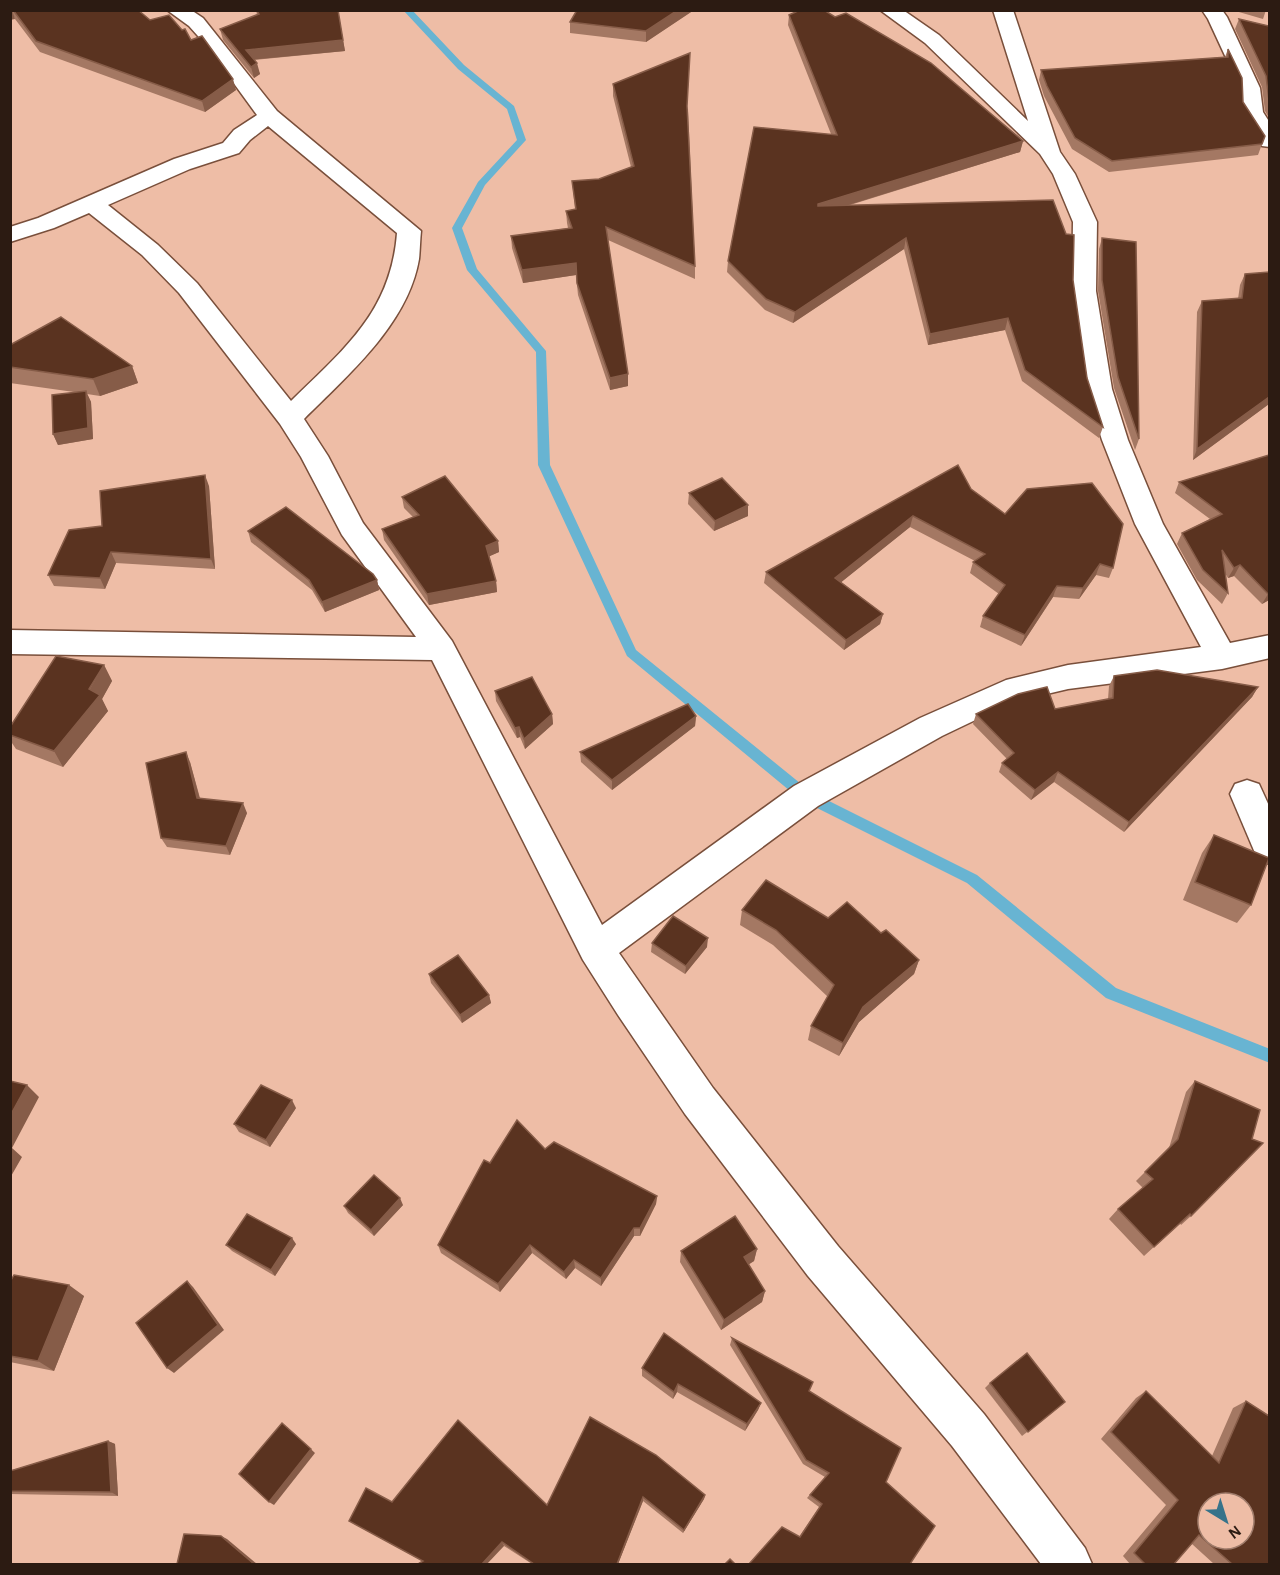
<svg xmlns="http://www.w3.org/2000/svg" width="1280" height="1575" viewBox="0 0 1280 1575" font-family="'Alegreya Sans',sans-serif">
  <rect width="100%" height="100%" fill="#eebda6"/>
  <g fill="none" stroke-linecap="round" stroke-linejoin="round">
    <polygon fill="#68b4d2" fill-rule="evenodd" points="403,10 412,10 464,65 514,106 526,140 485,185 462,228 477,269 546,351 550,465 636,650 811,792 977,875 1116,988 1270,1049 1270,1063 1106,998 967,883 801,800 627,656 538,465 536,352 467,270 452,228 478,182 517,140 507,109 458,69"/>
    <defs>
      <g id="minor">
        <path d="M 167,10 L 191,10 L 203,18 L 277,111 L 421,231 C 420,240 420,250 419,259 C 408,324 348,375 304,419 L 328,456 L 363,523 L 452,641 L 602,925 L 794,786 L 920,718 L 1006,680 L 1068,665 L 1201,647 L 1135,524 L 1102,440 L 1086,389 L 1072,291 L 1073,222 L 1053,174 L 1040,154 L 925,43 L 880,10 L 903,10 L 939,35 L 1028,121 L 993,10 L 1013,10 L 1060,152 L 1075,174 L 1097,222 L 1096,291 L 1112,389 L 1128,440 L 1163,524 L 1230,643 L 1270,635 L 1270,658 L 1222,669 L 1068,689 L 1013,702 L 942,736 L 818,806 L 619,953 L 713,1088 L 838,1246 L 984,1414 L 1085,1548 L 1092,1564 L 1041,1564 L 952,1446 L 808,1276 L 685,1114 L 618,1015 L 583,960 L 432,660 L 10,654 L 10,630 L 416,637 L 342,535 L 301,457 L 280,424 L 179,293 L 142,255 L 89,213 L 54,228 L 10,242 L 10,227 L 38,218 L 174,159 L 223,143 L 234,130 L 257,115 L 206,45 L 189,26 ZM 268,126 L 397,233 C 391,312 344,349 291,401 L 197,283 L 158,245 L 108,205 L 190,169 L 239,153 L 250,140 Z"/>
        <polygon points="1202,10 1222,10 1227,17 1260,88 1263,112 1270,123 1270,147 1262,146 1241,112 1240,88 1208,19"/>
        <polygon points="1247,780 1259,784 1270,808 1270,864 1258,860 1230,794 1235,784"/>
      </g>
    </defs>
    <use href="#minor" stroke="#794f3b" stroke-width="3"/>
    <use href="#minor" fill="#fff" fill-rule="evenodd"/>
  </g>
  <g fill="#a47863">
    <polygon points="10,10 138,10 150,20 182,30 236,90 205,112 40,52 15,19"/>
    <polygon points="256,10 338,10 345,51 254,60 260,74 254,78 223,40 220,29 257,15"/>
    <polygon points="577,10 694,10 646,42 570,33 570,22"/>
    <polygon points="1232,10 1266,10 1263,19"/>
    <polygon points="789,15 1023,141 1020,152 847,206 1073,280 1087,378 1103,427 1099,438 1022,381 1005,330 928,345 904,249 793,323 765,310 727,272 728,261 831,134 788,25"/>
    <polygon points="1239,19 1269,26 1269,118 1265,111 1262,87 1235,29"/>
    <polygon points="1228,49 1243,102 1262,144 1258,155 1109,172 1072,149 1044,96 1039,80 1041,70 1225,57"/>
    <polygon points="613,84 688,109 695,266 695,279 608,240 628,374 628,386 610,390 578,295 576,275 523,283 512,248 511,236 568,228 567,223 566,211 575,209 572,181 599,179 631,167 613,96"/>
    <polygon points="1102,238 1139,439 1135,450 1114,388 1098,291 1099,249"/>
    <polygon points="1269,272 1269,404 1193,460 1197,312 1202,301 1238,299 1240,285 1245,274"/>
    <polygon points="10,345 132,366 138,383 100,396 87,394 91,402 93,439 58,445 53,434 74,392 10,383"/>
    <polygon points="1269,455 1269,600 1262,604 1234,576 1228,578 1225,573 1228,593 1222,604 1197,580 1177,544 1182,533 1210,519 1175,493 1179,482"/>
    <polygon points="209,486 215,569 116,563 105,589 54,586 48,575 102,526"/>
    <polygon points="971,489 1005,514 1113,568 1109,578 1096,575 1079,599 1053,597 1021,646 980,627 983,616 999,594 970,573 973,562 975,561 910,527 841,582 883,614 880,624 844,650 764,583 766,572"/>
    <polygon points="689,493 748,505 748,516 714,531 688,504"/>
    <polygon points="402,497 498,541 499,552 489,556 496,581 497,592 429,605 384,540 382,529 413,517 404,508"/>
    <polygon points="248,531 377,580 379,590 325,612 312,590 251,542"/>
    <polygon points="104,665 112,681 102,699 108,711 63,767 16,749 10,740 10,727"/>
    <polygon points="1114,676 1258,687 1252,697 1124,832 1054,782 1031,800 999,772 1002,763 1007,759 973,724 976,714 1055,709 1108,699 1109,686"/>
    <polygon points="495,691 552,714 553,724 525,749 520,737 517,738 496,701"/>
    <polygon points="696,716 695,726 612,790 581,762 580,752"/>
    <polygon points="190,762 200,798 247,813 230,855 167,847 161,838"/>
    <polygon points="1214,835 1251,905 1237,923 1183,900 1202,853"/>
    <polygon points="742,910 828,918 881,933 919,960 914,974 859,1022 839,1056 808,1040 811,1026 828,997 773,945 740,925"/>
    <polygon points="652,943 707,947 685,974 651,952"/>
    <polygon points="429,974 489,995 491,1003 462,1023 431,983"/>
    <polygon points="1195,1081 1191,1216 1181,1225 1180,1223 1144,1256 1109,1219 1118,1209 1143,1188 1136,1181 1169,1148 1186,1092"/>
    <polygon points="296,1108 270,1147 239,1132 234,1124"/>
    <polygon points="545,1149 657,1196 656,1204 640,1236 634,1236 601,1286 575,1268 566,1279 532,1253 500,1292 441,1253 438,1245 490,1163"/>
    <polygon points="403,1205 374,1236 348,1213 344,1206"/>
    <polygon points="296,1244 275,1276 232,1251 226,1245"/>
    <polygon points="757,1249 754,1261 748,1265 765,1291 762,1302 721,1330 680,1262 681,1251"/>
    <polygon points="10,1282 84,1296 54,1371 10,1362"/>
    <polygon points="732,1338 809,1391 886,1482 799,1537 819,1507 807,1498 825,1477 803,1464 730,1345"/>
    <polygon points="642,1368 761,1403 758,1410 745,1431 677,1392 673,1399 642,1376"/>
    <polygon points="990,1383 1065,1402 1022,1436 985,1388"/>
    <polygon points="1146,1391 1212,1456 1233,1408 1246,1401 1269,1564 1214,1564 1192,1544 1174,1564 1130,1564 1123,1556 1166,1505 1101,1439 1136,1398"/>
    <polygon points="590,1417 705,1495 704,1499 683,1533 643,1501 618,1564 532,1564 504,1546 422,1561 349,1521 392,1502 547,1505"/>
    <polygon points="108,1441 115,1444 118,1496 10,1494 10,1471"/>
  </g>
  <g fill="#865c48">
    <polygon points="10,10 12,10 15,19 10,20"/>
    <polygon points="678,10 694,10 646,42 646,31"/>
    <polygon points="343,40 345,51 248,60 246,50"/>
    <polygon points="257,63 260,74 254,78 251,67"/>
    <polygon points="233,79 236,90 205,112 202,101"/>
    <polygon points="1023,141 1020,152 816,215 818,204"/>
    <polygon points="906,238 904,249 793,323 795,312"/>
    <polygon points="576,263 576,275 523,283 522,270"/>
    <polygon points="1008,318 1005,330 928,345 930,334"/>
    <polygon points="132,366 138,383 100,396 93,379"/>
    <polygon points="628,374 628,386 610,390 610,378"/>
    <polygon points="86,391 91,402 93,439 58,445 53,434"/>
    <polygon points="1269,397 1269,404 1193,460 1197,449"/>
    <polygon points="205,475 209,486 215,569 211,559"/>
    <polygon points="748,505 748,516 714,531 715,521"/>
    <polygon points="913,516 910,527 834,588 835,578"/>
    <polygon points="498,541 499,552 488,557 486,546"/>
    <polygon points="111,552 116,563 105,589 100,578"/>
    <polygon points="1100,564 1096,575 1079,599 1083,588"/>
    <polygon points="1240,565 1234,576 1228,578 1234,568"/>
    <polygon points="377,580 379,590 325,612 322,602"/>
    <polygon points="496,581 497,592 429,605 427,594"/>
    <polygon points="1057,586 1053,597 1021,646 1025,635"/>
    <polygon points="1269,593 1269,600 1262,604 1268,594"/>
    <polygon points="883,614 880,624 844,650 846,640"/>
    <polygon points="104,665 112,681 102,699 108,711 63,767 54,751"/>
    <polygon points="1258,687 1252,697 1124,832 1129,822"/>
    <polygon points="552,714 553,724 525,749 524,739"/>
    <polygon points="696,716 695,726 612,790 612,780"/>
    <polygon points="519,727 520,737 517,738 515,728"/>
    <polygon points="186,752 190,762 202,807 197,798"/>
    <polygon points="1058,772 1054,782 1031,800 1035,790"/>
    <polygon points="243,803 247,813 230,855 226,846"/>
    <polygon points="708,938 707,947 685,974 686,966"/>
    <polygon points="919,960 914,974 859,1022 839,1056 843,1043 863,1007"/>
    <polygon points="489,995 491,1003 462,1023 460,1015"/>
    <polygon points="27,1085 39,1097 12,1148 22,1157 10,1178 10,1116"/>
    <polygon points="292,1100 296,1108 270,1147 266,1140"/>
    <polygon points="657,1196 656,1204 640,1236 640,1228"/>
    <polygon points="400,1198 403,1205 374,1236 371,1230"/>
    <polygon points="634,1228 634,1236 601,1286 601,1278"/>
    <polygon points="292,1238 296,1244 275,1276 271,1270"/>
    <polygon points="530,1245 532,1253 500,1292 498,1284"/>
    <polygon points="757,1249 754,1261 741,1269 744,1257"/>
    <polygon points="574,1260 575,1268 566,1279 564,1272"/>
    <polygon points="187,1281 193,1287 224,1330 174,1373 167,1368"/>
    <polygon points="69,1285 84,1296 54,1371 38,1361"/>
    <polygon points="765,1291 762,1302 721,1330 724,1320"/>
    <polygon points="678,1384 677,1392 673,1399 674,1392"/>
    <polygon points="761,1403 758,1410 745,1431 747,1424"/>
    <polygon points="287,1427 315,1453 274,1505 269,1502"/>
    <polygon points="108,1441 115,1444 118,1496 111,1492"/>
    <polygon points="705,1495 704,1499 683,1533 684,1530"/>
    <polygon points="643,1497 643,1501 618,1564 617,1564"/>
    <polygon points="221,1536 227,1539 257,1564 254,1564"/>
    <polygon points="502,1542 504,1546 487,1564 482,1564"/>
  </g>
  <g fill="#5a3320" stroke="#865c48" stroke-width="1.5" fill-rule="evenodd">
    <polygon points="13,10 138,10 150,20 169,15 182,30 185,29 191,40 202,36 233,79 202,101 36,41"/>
    <polygon points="257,10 338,10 343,40 246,50 257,63 251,67 220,29 259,14"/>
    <polygon points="577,10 678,10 646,31 570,22"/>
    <polygon points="800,10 824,10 835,17 846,13 931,63 1023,141 818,204 818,206 1053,200 1066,234 1074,235 1073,280 1087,378 1103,427 1025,370 1008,318 930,334 906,238 795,312 766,299 728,261 754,127 837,135 789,15"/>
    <polygon points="1239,19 1269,26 1269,101 1266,76"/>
    <polygon points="1228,49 1242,78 1243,102 1265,136 1262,144 1112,161 1075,138 1047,86 1041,70 1228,57"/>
    <polygon points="690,53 687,106 695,266 606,227 628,374 610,378 577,283 576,263 522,270 511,236 572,228 566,211 576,209 572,181 599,179 634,166 613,84"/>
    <polygon points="1102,238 1136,242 1139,439 1118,377 1102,280"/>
    <polygon points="1269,272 1269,397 1197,449 1202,301 1242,298 1245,274"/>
    <polygon points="61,317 132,366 93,379 10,367 10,345"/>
    <polygon points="86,391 88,428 53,434 52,395"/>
    <polygon points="1269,455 1269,593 1268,594 1240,565 1234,568 1222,550 1228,593 1203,570 1182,533 1222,514 1179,482"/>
    <polygon points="958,465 971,489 1005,514 1027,489 1092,483 1123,524 1113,568 1100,564 1083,588 1057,586 1025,635 983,616 1005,585 973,562 985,554 913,516 835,578 883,614 846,640 766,572"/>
    <polygon points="205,475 211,559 111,552 100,578 48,575 69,530 102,526 100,491"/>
    <polygon points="445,476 498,541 486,546 496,581 427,594 382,529 419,515 402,497"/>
    <polygon points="722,478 748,505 715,521 689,493"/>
    <polygon points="286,507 373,574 377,580 322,602 309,580 248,531"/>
    <polygon points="56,656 104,665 89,689 100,695 54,751 10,735 10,727"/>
    <polygon points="1157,670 1258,687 1129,822 1058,772 1035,790 1002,763 1014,753 976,714 1018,694 1047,687 1055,709 1113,698 1114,676"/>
    <polygon points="532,677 552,714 524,739 519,727 515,728 495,691"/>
    <polygon points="688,704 696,716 612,780 580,752"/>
    <polygon points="186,752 197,798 243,803 226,846 161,838 146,763"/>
    <polygon points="1214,835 1269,858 1251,905 1195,882"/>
    <polygon points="766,880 828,918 847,902 881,933 886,930 919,960 863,1007 843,1043 811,1026 834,985 776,930 742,910"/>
    <polygon points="673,916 708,938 686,966 652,943"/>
    <polygon points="458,955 489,995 460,1015 429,974"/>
    <polygon points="10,1081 27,1085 10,1116"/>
    <polygon points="1195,1081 1260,1110 1252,1139 1263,1143 1191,1216 1190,1214 1154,1247 1118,1209 1153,1179 1145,1172 1178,1139"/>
    <polygon points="261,1085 292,1100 266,1140 234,1124"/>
    <polygon points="517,1120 545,1149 554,1142 657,1196 640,1228 634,1228 601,1278 574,1260 564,1272 530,1245 498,1284 438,1245 484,1160 490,1163"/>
    <polygon points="374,1175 400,1198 371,1230 344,1206"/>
    <polygon points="247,1214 292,1238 271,1270 226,1245"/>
    <polygon points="735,1216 757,1249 744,1257 765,1291 724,1320 681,1251"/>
    <polygon points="14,1275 69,1285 38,1361 10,1356 10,1282"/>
    <polygon points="187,1281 218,1325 167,1368 136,1323"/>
    <polygon points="664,1333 761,1403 747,1424 678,1384 674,1392 642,1368"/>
    <polygon points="732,1338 813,1382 809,1391 901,1448 886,1482 935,1526 910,1564 749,1564 782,1527 800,1537 822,1504 810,1495 829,1473 806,1460"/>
    <polygon points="1027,1353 1065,1402 1028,1432 990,1383"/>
    <path d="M 1146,1391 L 1219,1463 L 1246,1401 L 1269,1416 L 1269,1564 L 1232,1564 L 1199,1535 L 1174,1564 L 1145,1564 L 1134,1553 L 1178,1500 L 1111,1432 ZM 1208,1503 L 1244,1503 L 1244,1539 L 1208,1539 Z"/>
    <polygon points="590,1417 656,1455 705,1495 684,1530 643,1497 617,1564 534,1564 502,1542 482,1564 418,1564 423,1561 349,1521 366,1488 392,1502 458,1420 547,1505"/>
    <polygon points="282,1423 311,1449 269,1502 239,1474"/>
    <polygon points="108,1441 111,1492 10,1491 10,1471"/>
    <polygon points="184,1534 221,1536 254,1564 177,1564"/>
    <polygon points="730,1559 735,1564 725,1564"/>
  </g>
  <rect width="1280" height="1575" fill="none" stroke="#2c1b12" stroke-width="24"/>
  <g transform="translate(1226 1521) rotate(142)"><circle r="28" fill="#eebda6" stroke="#a07c6b" stroke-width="1.5"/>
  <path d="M0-4.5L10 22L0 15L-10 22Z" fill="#36738a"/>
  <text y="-9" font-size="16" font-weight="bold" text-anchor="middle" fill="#2c1b12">N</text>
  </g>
</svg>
